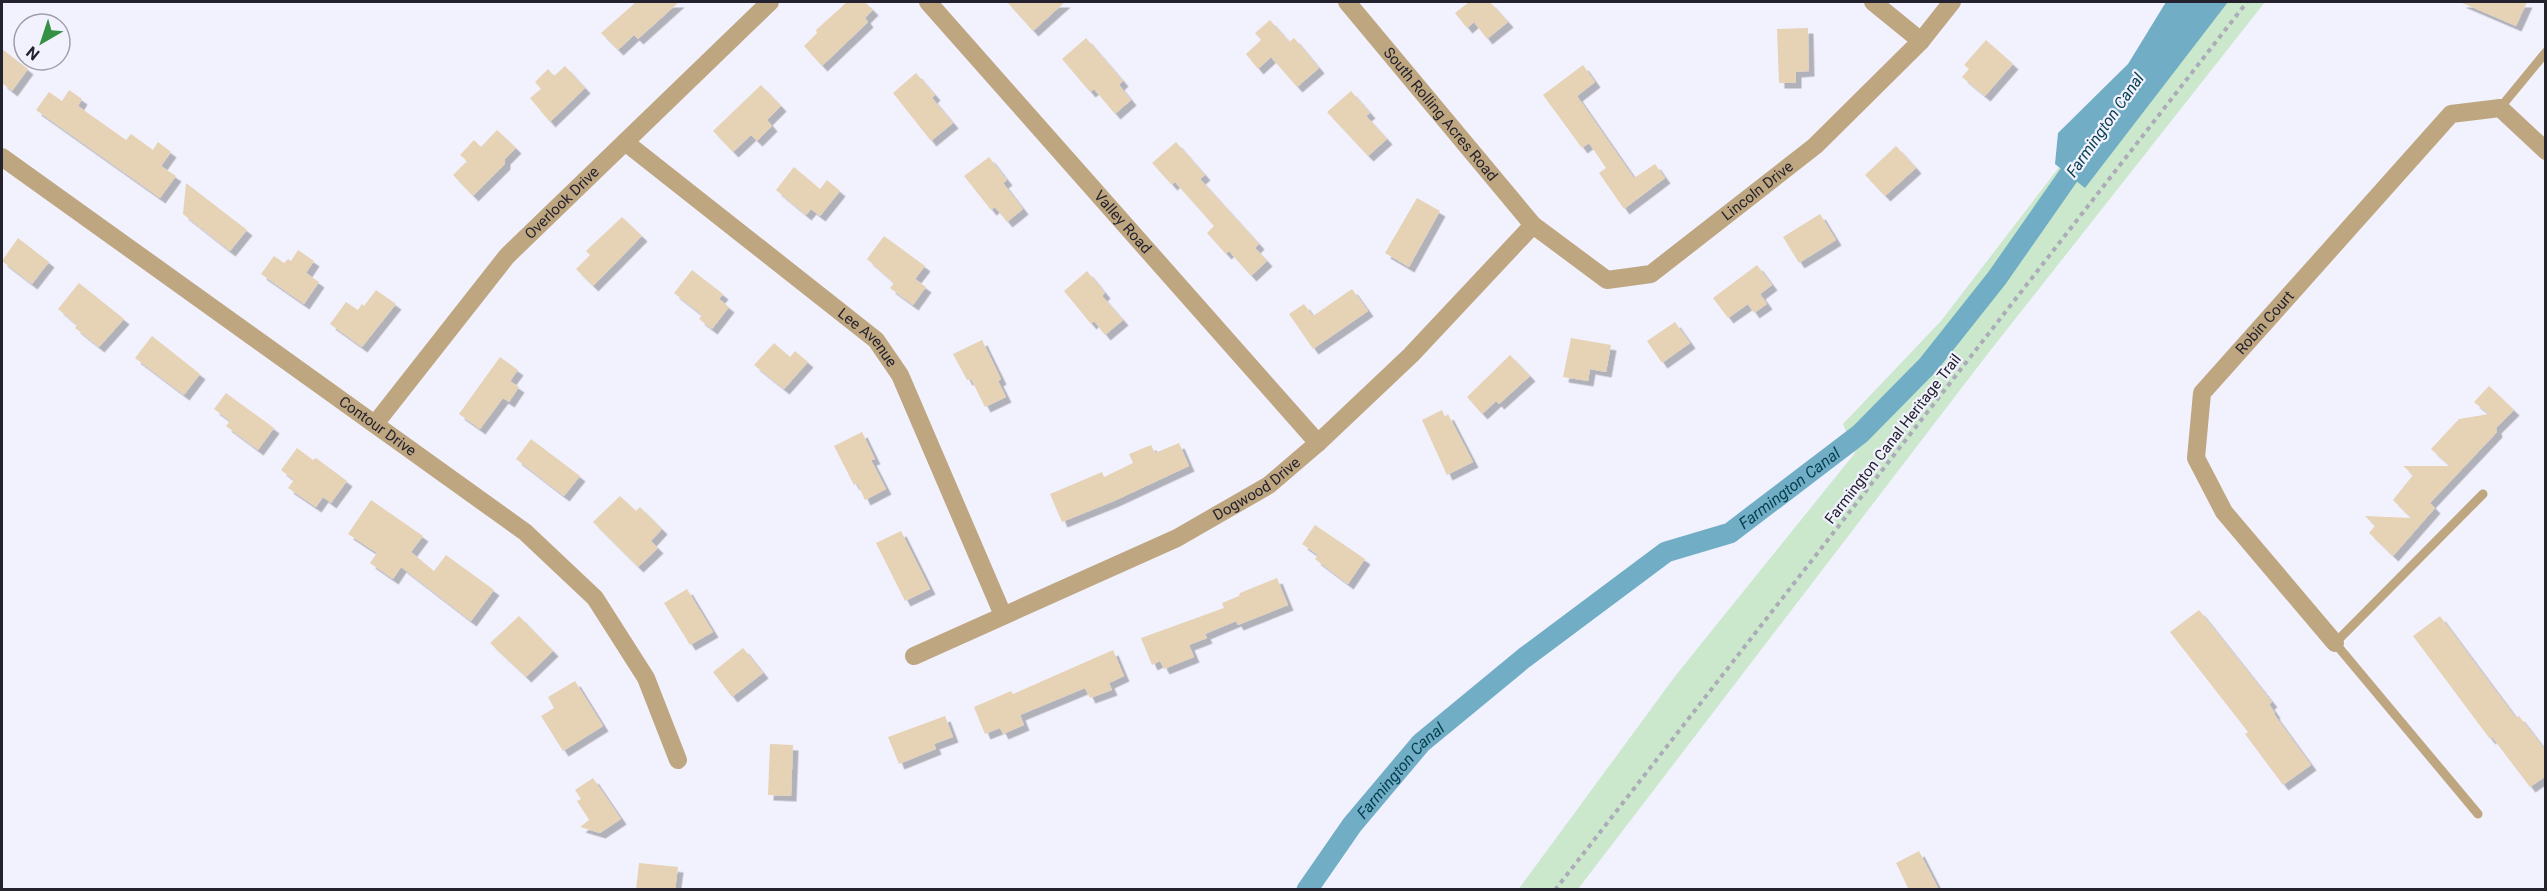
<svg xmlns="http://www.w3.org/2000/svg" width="2547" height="891" viewBox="0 0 2547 891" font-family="Roboto,sans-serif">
  <defs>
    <filter id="shadow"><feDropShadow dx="5.5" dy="5.5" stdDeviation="0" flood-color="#0004"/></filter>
  </defs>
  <rect width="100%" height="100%" fill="#f2f1fe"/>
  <polygon fill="#cbe7cc" points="2186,2 2265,2 1986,356 1578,889 1518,890 1676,675 1855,453 1843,424 1941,321"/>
  <polygon fill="#71aec5" points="2166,2 2228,2 2085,188 2055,164 2058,133 2128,64"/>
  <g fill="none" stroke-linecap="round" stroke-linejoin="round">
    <path stroke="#71aec5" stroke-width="21" id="s1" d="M 1307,890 L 1352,825 L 1421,743 L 1524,658 L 1666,552 L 1730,533 L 1860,434 L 1928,365 L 1997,278 L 2085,152"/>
  </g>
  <g fill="#e6d3b5" filter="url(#shadow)">
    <polygon points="636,2 679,2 638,39 634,35 618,50 601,33"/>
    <polygon points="847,2 865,2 873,10 865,18 868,22 822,66 804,46 817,33 816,30"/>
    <polygon points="1007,2 1065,2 1033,31"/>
    <polygon points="1469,2 1490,2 1508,22 1487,39 1474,22 1467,28 1455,13"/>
    <polygon points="2460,2 2527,2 2516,26"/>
    <polygon points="1270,20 1289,42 1294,38 1319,68 1297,87 1271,57 1258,69 1246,54 1261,40 1255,33"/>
    <polygon points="1808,28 1809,71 1796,72 1796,83 1779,83 1777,29"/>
    <polygon points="1086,38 1123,81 1119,85 1131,100 1115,114 1094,89 1090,92 1062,59"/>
    <polygon points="1986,40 2013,64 1985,96 1962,77 1969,69 1964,65"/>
    <polygon points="2,49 28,69 12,91 2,83"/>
    <polygon points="1583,65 1595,82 1577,96 1634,178 1655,164 1665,178 1624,209 1599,173 1606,168 1589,143 1582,148 1543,95"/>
    <polygon points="565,66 585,88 550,122 530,98 541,89 535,82 548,69 554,76"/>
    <polygon points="916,73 935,95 932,98 953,123 931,141 893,93"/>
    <polygon points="761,85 781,106 767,120 772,126 757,141 751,135 733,152 713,131"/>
    <polygon points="69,90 82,99 78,106 126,140 131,134 153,150 158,142 171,152 161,166 176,176 160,198 36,110 49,92 62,101"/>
    <polygon points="1351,91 1370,113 1366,116 1387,139 1368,156 1327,112"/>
    <polygon points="497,130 516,148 505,159 505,164 473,196 453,175 467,161 460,155 474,140 481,147"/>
    <polygon points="1176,142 1205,175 1200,179 1259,244 1255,248 1267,261 1251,276 1229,251 1226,254 1207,233 1214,226 1175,182 1172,185 1152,163"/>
    <polygon points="1896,146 1916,168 1885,196 1865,175"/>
    <polygon points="989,157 1007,180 1003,183 1023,209 1007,222 995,207 991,210 964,176"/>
    <polygon points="794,167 820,189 827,180 840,191 820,216 811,209 806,215 776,190"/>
    <polygon points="186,183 247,230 230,251 183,214"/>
    <polygon points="1417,198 1440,211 1409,267 1385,253"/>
    <polygon points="1820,214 1836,240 1799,263 1783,237"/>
    <polygon points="622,217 642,236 593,286 576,269 590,255 586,251"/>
    <polygon points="884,236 925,266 915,279 926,287 913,305 890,288 894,283 867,259"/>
    <polygon points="18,238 49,262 32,284 2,261"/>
    <polygon points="298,250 314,261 306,273 319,282 304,304 261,274 274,256 284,263 288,259 291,261"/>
    <polygon points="1757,265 1772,285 1760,294 1767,304 1754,313 1748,304 1728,318 1713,298"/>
    <polygon points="692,270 723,294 719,299 729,307 712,329 699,319 702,315 674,293"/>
    <polygon points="1087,271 1105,293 1102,296 1123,320 1105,335 1094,321 1091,324 1064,291"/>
    <polygon points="79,283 124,319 99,347 75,328 77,325 58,309"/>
    <polygon points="1352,289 1368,311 1313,349 1289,314 1304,304 1313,316"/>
    <polygon points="376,290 396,304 362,347 330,324 346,302 358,310 362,304 364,306"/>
    <polygon points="1675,322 1690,343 1662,363 1647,341"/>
    <polygon points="152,336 200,374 184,395 135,358"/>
    <polygon points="1571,338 1611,345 1606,372 1590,369 1588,381 1563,377"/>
    <polygon points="982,340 1001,379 998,381 1006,397 985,407 971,379 967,380 953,354"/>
    <polygon points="774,343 790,357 795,351 808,362 784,389 754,365"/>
    <polygon points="1510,355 1530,376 1499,404 1496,401 1482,414 1467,397"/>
    <polygon points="500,357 518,370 510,381 519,387 509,402 503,398 480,429 459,414"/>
    <polygon points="2489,386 2514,410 2496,428 2497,432 2430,503 2435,508 2393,556 2369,533 2375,526 2365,516 2411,518 2393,500 2413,475 2403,466 2450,466 2431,449 2459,419 2489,414 2474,402"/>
    <polygon points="226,393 274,428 258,450 226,426 230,421 214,409"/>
    <polygon points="1442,410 1445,417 1448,414 1473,462 1447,475 1422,420"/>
    <polygon points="862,432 875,459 871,460 886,489 865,500 857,483 854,485 834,446"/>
    <polygon points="531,439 580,476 564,496 516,459"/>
    <polygon points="1179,443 1189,466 1114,501 1062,522 1050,494 1102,472 1104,477 1133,463 1129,454 1151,445 1155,453"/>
    <polygon points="297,448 313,460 316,458 347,481 331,503 323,497 316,507 288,488 294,480 281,470"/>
    <polygon points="620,496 636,511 640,507 662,529 651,541 658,548 638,567 593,522"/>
    <polygon points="371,500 423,536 411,552 434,571 446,555 494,590 471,621 401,567 393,579 370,563 377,553 348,534"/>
    <polygon points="1315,525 1365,559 1348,584 1315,559 1318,555 1302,544"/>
    <polygon points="901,531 930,589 905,601 876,543"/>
    <polygon points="1277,578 1288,605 1238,625 1236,621 1205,634 1207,638 1189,645 1194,657 1164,669 1160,661 1152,665 1141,638 1224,608 1222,603 1239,596 1240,593"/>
    <polygon points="687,589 713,632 690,645 664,603"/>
    <polygon points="2199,610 2272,702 2269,704 2275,713 2274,714 2311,765 2283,785 2245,734 2248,732 2170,632"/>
    <polygon points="519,616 553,651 526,677 490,643"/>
    <polygon points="2440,616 2516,718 2519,716 2546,751 2546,776 2530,787 2492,737 2490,739 2413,636"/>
    <polygon points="743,648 763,673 732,697 713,672"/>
    <polygon points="1113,650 1124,676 1109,683 1112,690 1090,698 1085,688 1020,715 1024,725 1003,734 1000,728 985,734 974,707 1011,691 1013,694"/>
    <polygon points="575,681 603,726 563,751 541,716 554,708 548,697"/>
    <polygon points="945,716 953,737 934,744 936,749 899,764 888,737"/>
    <polygon points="770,744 793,745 791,796 768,795"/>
    <polygon points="593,778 621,819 600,833 580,827 589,820 577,801 581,799 575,790"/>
    <polygon points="1919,851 1939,890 1909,890 1896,863"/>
    <polygon points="639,863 678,867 675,890 636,890"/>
  </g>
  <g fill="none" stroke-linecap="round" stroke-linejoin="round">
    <polyline stroke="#acabb8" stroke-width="4" stroke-dasharray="4.5 4.5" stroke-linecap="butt" points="1555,890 2247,2"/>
    <g stroke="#bea680" stroke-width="9">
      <polyline points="2500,108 2546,52"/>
      <polyline points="2478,814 2335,643 2483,494"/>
    </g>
    <g stroke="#bea680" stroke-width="18">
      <path id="s2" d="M 928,2 L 1318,443"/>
      <path id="s3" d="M 1347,2 L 1533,225 L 1607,280 L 1651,274 L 1815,146 L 1921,41 L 1952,2"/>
      <polyline points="1873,2 1921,41"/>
      <path id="s4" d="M 625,142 L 876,340 L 900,375 L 1003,615"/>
      <path id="s5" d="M 2,157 L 525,532 L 595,598 L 646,678 L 678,760"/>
      <path id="s6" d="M 375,424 L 507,256 L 770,2"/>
      <path id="s7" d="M 2335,643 L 2224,512 L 2196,458 L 2202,393 L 2451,114 L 2500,108 L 2546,151"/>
      <path id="s8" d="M 914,656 L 1177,538 L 1269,485 L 1318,443 L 1411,355 L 1533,225"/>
    </g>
  </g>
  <g text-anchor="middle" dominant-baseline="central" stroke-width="4.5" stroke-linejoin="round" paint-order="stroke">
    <g font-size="15" fill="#24222e" stroke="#f2f1fe">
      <text stroke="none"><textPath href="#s3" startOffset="146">South Rolling Acres Road</textPath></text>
      <text stroke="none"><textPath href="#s3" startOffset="562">Lincoln Drive</textPath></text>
      <text stroke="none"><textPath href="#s6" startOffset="290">Overlook Drive</textPath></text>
      <text stroke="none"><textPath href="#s2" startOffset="294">Valley Road</textPath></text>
      <text stroke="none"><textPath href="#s7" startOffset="392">Robin Court</textPath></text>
      <text stroke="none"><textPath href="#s4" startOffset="312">Lee Avenue</textPath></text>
      <text stroke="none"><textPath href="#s5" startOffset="462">Contour Drive</textPath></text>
      <text transform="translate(1893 439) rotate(-52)">Farmington Canal Heritage Trail</text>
      <text stroke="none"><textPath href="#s8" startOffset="382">Dogwood Drive</textPath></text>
    </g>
    <g font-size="16" font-style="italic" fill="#043d4e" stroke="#f2f1fe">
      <text transform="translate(2105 125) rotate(-55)">Farmington Canal</text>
      <text stroke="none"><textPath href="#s1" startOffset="638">Farmington Canal</textPath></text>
      <text stroke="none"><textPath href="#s1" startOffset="152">Farmington Canal</textPath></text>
    </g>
  </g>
  <rect width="2547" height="891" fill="none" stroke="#24222e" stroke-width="6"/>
  <g transform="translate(42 42) rotate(219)"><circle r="28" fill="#f2f1fe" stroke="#a09eab" stroke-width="1.5"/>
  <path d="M0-4.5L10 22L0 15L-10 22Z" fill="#349143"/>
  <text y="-9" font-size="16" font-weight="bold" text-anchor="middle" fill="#24222e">N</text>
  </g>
</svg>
